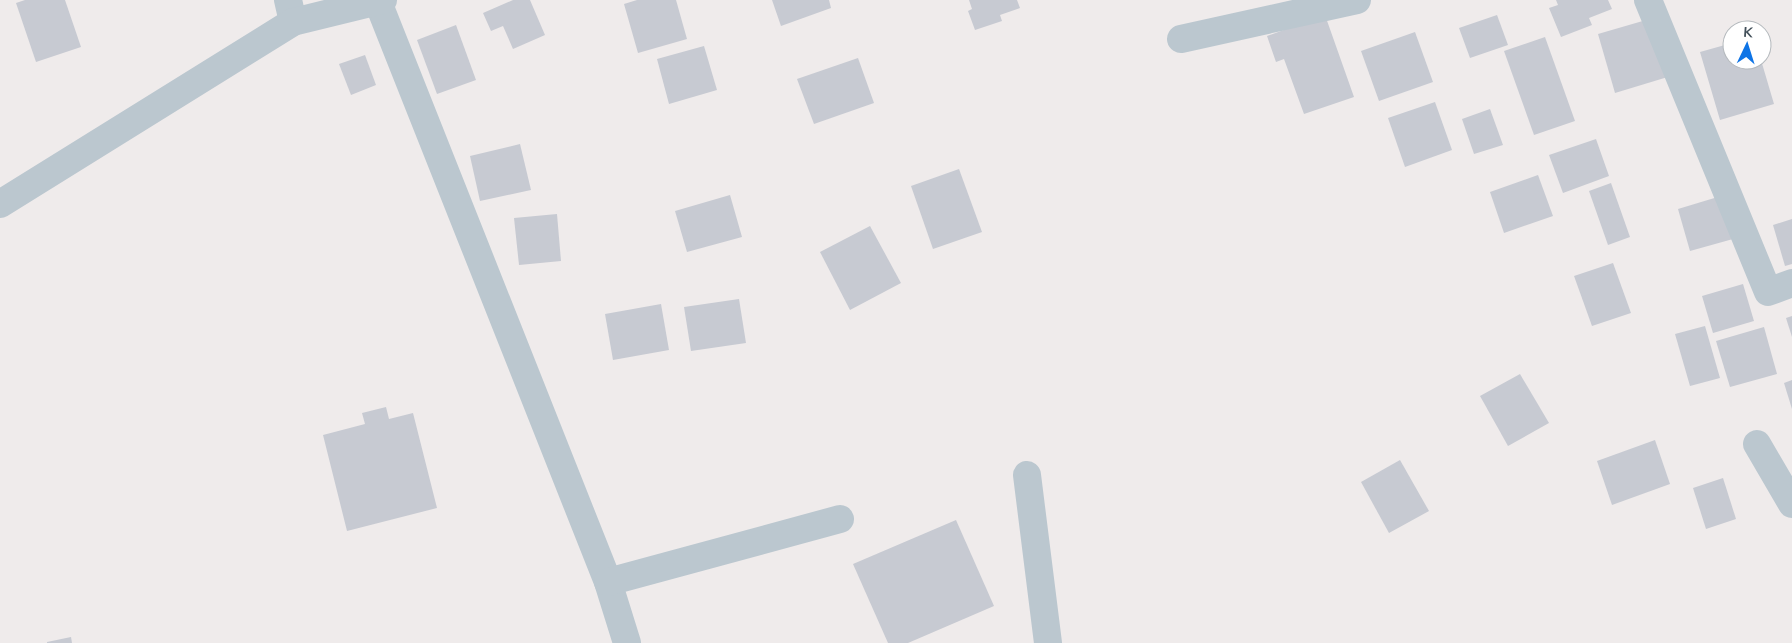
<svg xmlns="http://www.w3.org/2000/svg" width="1792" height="643" viewBox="0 0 1792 643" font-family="'Nunito Sans',sans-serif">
  <rect width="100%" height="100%" fill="#efebeb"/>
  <g fill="#c7cad2">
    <polygon points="25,0 65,0 81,47 36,62 16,3"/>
    <polygon points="513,0 530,0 545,35 513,49 503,26 491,31 483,13"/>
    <polygon points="637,0 676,0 687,39 638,53 624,4"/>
    <polygon points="772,0 829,0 831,8 781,26"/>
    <polygon points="969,0 1017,0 1020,8 1000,15 1002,21 975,30 968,11 972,9"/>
    <polygon points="1556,0 1608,0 1612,9 1589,18 1592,25 1561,37 1549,8 1558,5"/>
    <polygon points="1325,15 1354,97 1304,114 1284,59 1276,62 1267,36"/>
    <polygon points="1497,15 1508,45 1470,58 1459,28"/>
    <polygon points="1653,18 1671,76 1615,93 1598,34"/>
    <polygon points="456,25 476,80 437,94 417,40"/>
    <polygon points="1415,32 1433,82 1379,101 1361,51"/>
    <polygon points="1545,37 1575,121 1534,135 1504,51"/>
    <polygon points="1732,43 1732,60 1761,60 1774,104 1720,120 1700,52"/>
    <polygon points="704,46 717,90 669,104 657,59"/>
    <polygon points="365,55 376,85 351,95 339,64"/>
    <polygon points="858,58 874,103 814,124 797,79"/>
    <polygon points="1435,102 1452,150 1405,167 1388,118"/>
    <polygon points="1490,109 1503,145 1474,154 1462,119"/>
    <polygon points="1596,139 1609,176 1563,193 1549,155"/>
    <polygon points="520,144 531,190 480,201 470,156"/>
    <polygon points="959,169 982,232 933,249 911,186"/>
    <polygon points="1538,175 1553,216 1504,233 1490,192"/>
    <polygon points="1611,183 1630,237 1608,245 1589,191"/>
    <polygon points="730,195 742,237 687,252 675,211"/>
    <polygon points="1721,196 1733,239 1690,251 1678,209"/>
    <polygon points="557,214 561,261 519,265 514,218"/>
    <polygon points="1792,219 1792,264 1785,266 1773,225"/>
    <polygon points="870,226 901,283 850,310 820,252"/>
    <polygon points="1613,263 1631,313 1592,326 1574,276"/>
    <polygon points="1743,284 1754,321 1713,333 1702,296"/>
    <polygon points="739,299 746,343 691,351 684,307"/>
    <polygon points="661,304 669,350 613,360 605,314"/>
    <polygon points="1792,316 1792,337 1786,318"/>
    <polygon points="1705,326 1720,378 1690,386 1675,334"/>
    <polygon points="1764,327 1777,374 1730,387 1716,341"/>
    <polygon points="1520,374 1549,423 1508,446 1480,396"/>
    <polygon points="1792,380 1792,409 1784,383"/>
    <polygon points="386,407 389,419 413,413 437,508 347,531 323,435 365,424 362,413"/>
    <polygon points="1655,440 1670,484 1612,505 1597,461"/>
    <polygon points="1400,460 1429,511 1389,533 1361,482"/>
    <polygon points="1723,478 1736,519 1706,529 1693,488"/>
    <polygon points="956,520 994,606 908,643 888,643 853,564"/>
    <polygon points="71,637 72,643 47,643 47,642"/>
  </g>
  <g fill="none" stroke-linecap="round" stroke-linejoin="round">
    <g stroke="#bbc7cf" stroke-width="28">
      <polyline points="288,0 293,22"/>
      <polyline points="1648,0 1768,292 1792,283"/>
      <polyline points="378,2 608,582 627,643"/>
      <polyline points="1181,39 1357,0"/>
      <polyline points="0,204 293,22 383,0"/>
      <polyline points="1757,444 1792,504"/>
      <polyline points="1027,475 1048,643"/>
      <polyline points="608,582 840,519"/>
    </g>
  </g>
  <g transform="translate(1747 45) rotate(4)"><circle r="24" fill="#ffffff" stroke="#b4b9bd"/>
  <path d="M0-4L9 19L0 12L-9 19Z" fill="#0e74e6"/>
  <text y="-8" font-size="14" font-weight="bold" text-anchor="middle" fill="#43505a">K</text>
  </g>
</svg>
